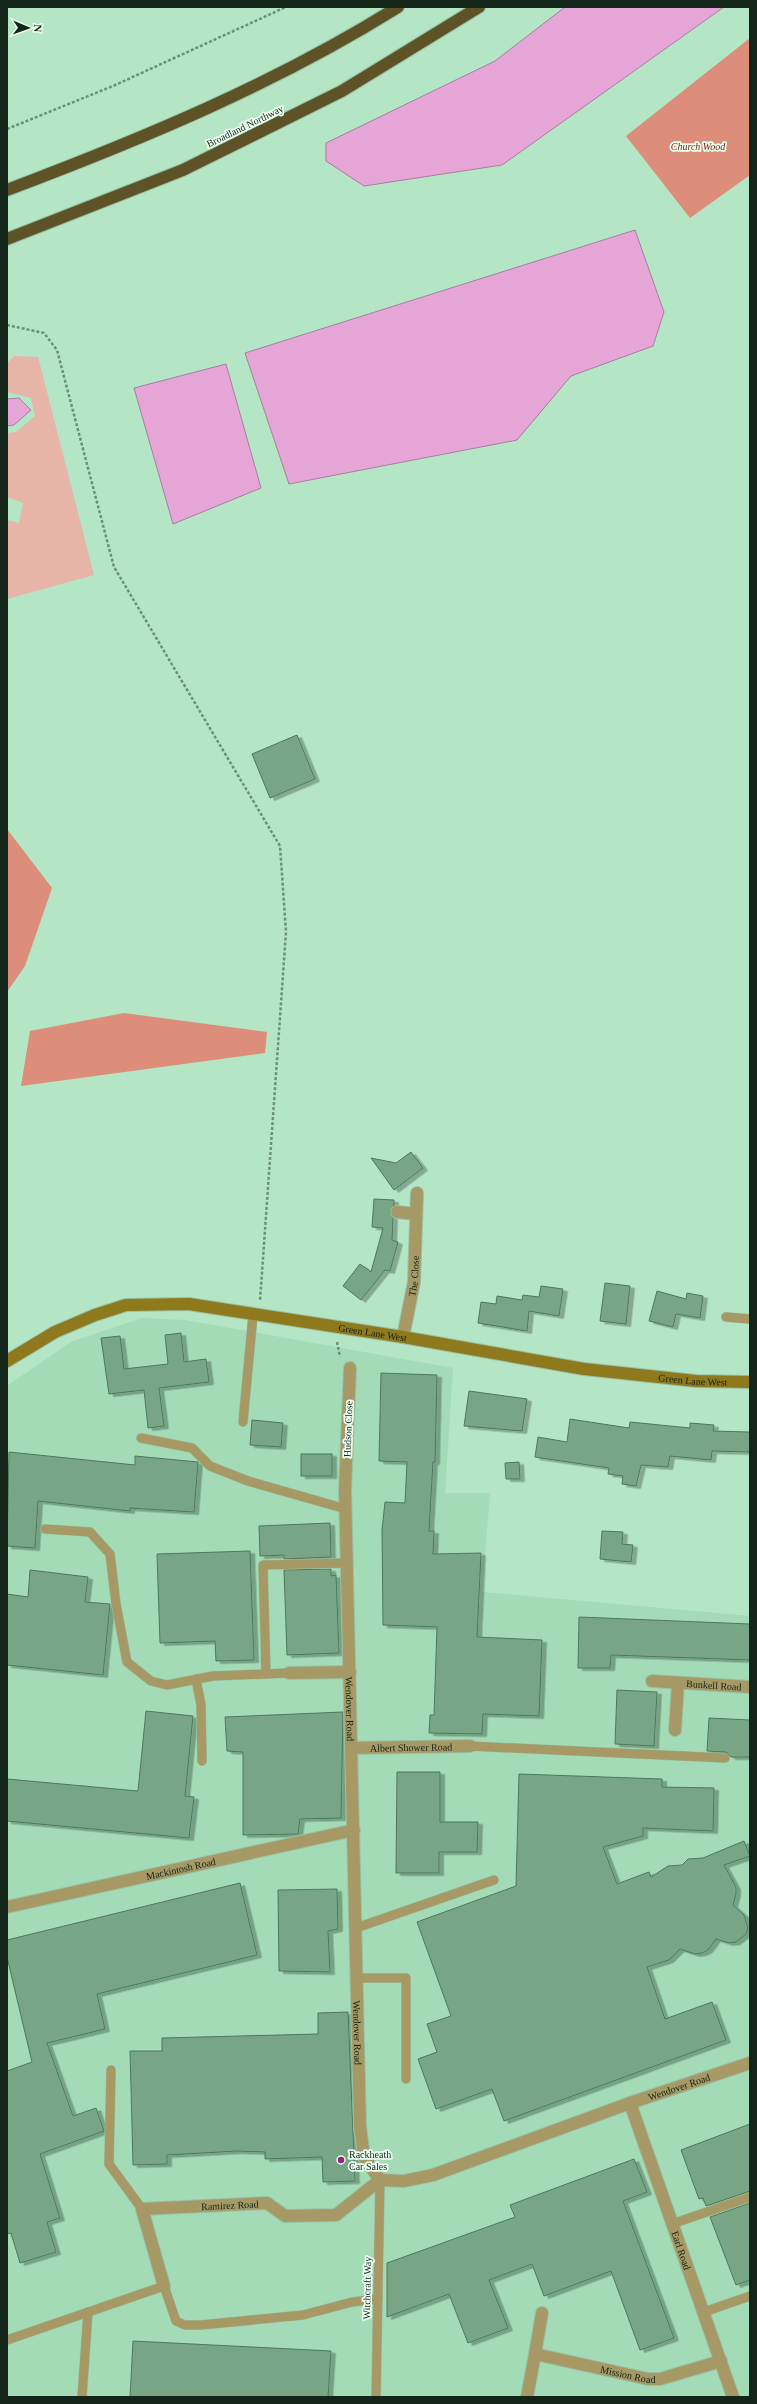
<svg xmlns="http://www.w3.org/2000/svg" width="757" height="2404" viewBox="0 0 757 2404" font-family="'Times New Roman',serif">
  <defs>
    <filter id="shadow"><feDropShadow dx="4.5" dy="2.5" stdDeviation="0" flood-color="#0004"/></filter>
  </defs>
  <rect width="100%" height="100%" fill="#b4e5c4"/>
  <polygon fill="#a2dbb5" points="142,1318 185,1320 453,1368 445,1493 490,1493 482,1592 750,1616 750,2397 7,2397 7,1386 71,1342"/>
  <polygon fill="#e6b5a8" points="14,356 38,357 94,575 7,599 7,520 19,523 23,503 7,497 7,433 16,432 35,416 31,398 7,392 7,363"/>
  <g fill="#dc8e7a">
    <polygon points="750,38 750,175 690,218 626,136"/>
    <polygon points="7,829 52,888 25,966 7,992"/>
    <polygon points="124,1013 267,1032 265,1053 21,1086 30,1031"/>
  </g>
  <g fill="#e6a5d7" stroke="#a67f9e">
    <polygon points="565,7 724,7 502,165 364,186 326,161 326,143 495,61"/>
    <polygon points="635,230 664,312 653,346 571,376 517,440 289,484 245,353"/>
    <polygon points="226,364 261,488 173,524 134,388"/>
    <polygon points="19,398 31,410 14,425 7,426 7,399"/>
  </g>
  <g fill="#77a586" stroke="#4c795c" filter="url(#shadow)">
    <polygon points="297,735 315,779 270,798 252,754"/>
    <polygon points="411,1152 423,1168 394,1190 371,1158 396,1163"/>
    <polygon points="374,1199 394,1200 394,1205 390,1212 393,1218 392,1240 398,1242 390,1271 385,1270 361,1300 343,1286 360,1264 371,1272 383,1228 372,1227"/>
    <polygon points="605,1283 630,1286 626,1324 600,1321"/>
    <polygon points="541,1286 563,1289 559,1316 529,1311 527,1331 478,1323 481,1302 496,1304 497,1296 522,1300 523,1295 539,1297"/>
    <polygon points="657,1291 686,1299 687,1293 703,1296 700,1318 676,1314 673,1327 649,1321"/>
    <polygon points="181,1333 184,1362 206,1359 209,1382 159,1388 164,1426 148,1428 144,1390 109,1394 101,1338 120,1336 124,1369 168,1364 165,1335"/>
    <polygon points="381,1373 437,1375 435,1462 433,1462 429,1531 434,1531 433,1554 481,1553 477,1637 542,1640 539,1716 483,1714 482,1734 429,1733 430,1715 434,1715 437,1627 383,1625 382,1530 385,1502 405,1503 407,1462 379,1461"/>
    <polygon points="469,1391 527,1399 522,1431 464,1426"/>
    <polygon points="570,1419 629,1428 630,1422 690,1428 690,1423 714,1425 713,1431 750,1432 750,1452 712,1451 711,1460 670,1456 668,1467 641,1465 636,1486 622,1484 623,1476 608,1474 609,1468 535,1457 538,1437 567,1442"/>
    <polygon points="252,1420 283,1423 281,1447 250,1445"/>
    <polygon points="9,1452 135,1465 135,1456 198,1462 194,1512 130,1508 130,1511 38,1501 35,1548 7,1546"/>
    <rect x="301" y="1454" width="31" height="22"/>
    <polygon points="519,1462 520,1479 506,1479 505,1463"/>
    <polygon points="330,1523 331,1557 284,1559 284,1555 260,1556 259,1526"/>
    <polygon points="602,1531 623,1532 622,1544 633,1545 631,1562 600,1559"/>
    <polygon points="250,1551 254,1660 216,1661 215,1641 160,1643 157,1554"/>
    <polygon points="331,1569 331,1576 336,1575 339,1653 287,1655 284,1570"/>
    <polygon points="30,1570 88,1577 85,1602 110,1604 103,1675 7,1665 7,1594 28,1597"/>
    <polygon points="579,1617 750,1624 750,1660 611,1655 610,1668 578,1668"/>
    <polygon points="617,1690 657,1692 654,1746 615,1744"/>
    <polygon points="146,1711 193,1716 185,1796 194,1797 189,1838 7,1821 7,1779 138,1791"/>
    <polygon points="343,1712 341,1818 300,1819 298,1834 243,1835 243,1752 227,1751 225,1717"/>
    <polygon points="709,1718 750,1720 750,1757 731,1757 726,1752 707,1751"/>
    <polygon points="397,1772 440,1772 440,1822 478,1822 477,1852 439,1852 439,1873 396,1873"/>
    <polygon points="519,1774 662,1779 662,1787 714,1788 713,1831 643,1828 643,1836 603,1847 617,1884 649,1872 651,1877 668,1866 682,1865 688,1859 703,1858 744,1841 750,1856 724,1865 736,1887 736,1894 733,1905 744,1915 748,1928 746,1934 736,1942 729,1943 716,1939 708,1950 702,1953 695,1954 680,1949 669,1960 647,1967 665,2019 712,2002 726,2040 504,2121 492,2089 436,2109 418,2059 437,2052 427,2024 451,2016 417,1922 516,1886"/>
    <polygon points="240,1883 257,1955 97,1994 105,2029 47,2043 73,2116 96,2108 104,2131 40,2154 60,2218 47,2222 56,2252 20,2263 11,2233 7,2234 7,2071 32,2062 7,1957 7,1940"/>
    <polygon points="337,1889 338,1929 328,1931 330,1972 279,1971 278,1890"/>
    <polygon points="348,2012 355,2181 323,2182 322,2157 265,2159 265,2152 237,2151 167,2155 167,2164 133,2165 130,2051 162,2051 162,2038 318,2034 318,2013"/>
    <polygon points="750,2124 750,2191 706,2206 703,2198 699,2199 681,2150"/>
    <polygon points="634,2159 647,2192 623,2201 674,2338 640,2350 611,2271 544,2296 532,2264 489,2280 508,2328 468,2343 449,2294 387,2317 387,2263 515,2217 510,2205"/>
    <polygon points="750,2203 750,2280 736,2285 710,2217"/>
    <polygon points="133,2341 331,2351 328,2397 130,2397"/>
  </g>
  <g fill="none" stroke-linecap="round" stroke-linejoin="round">
    <defs>
      <g id="lane">
        <polyline points="726,1317 750,1319"/>
        <polyline points="243,1422 253,1315"/>
        <polyline points="141,1438 192,1448 210,1466 248,1481 346,1509"/>
        <polyline points="45,1529 90,1532 110,1554 116,1604 127,1662 151,1681 167,1685 213,1676 289,1673"/>
        <polyline points="266,1674 263,1565 347,1563"/>
        <polyline points="196,1679 201,1705 202,1761"/>
        <polyline points="470,1746 725,1758"/>
        <polyline points="356,1928 494,1880"/>
        <polyline points="357,1978 406,1978 406,2079"/>
        <polyline points="111,2070 109,2164 142,2209"/>
        <polyline points="672,2224 750,2197"/>
        <polyline points="704,2312 750,2296"/>
        <polyline points="7,2340 164,2286 176,2321 185,2325 201,2325 303,2315 352,2302 378,2299"/>
        <polyline points="82,2397 88,2312"/>
        <polyline points="376,2397 380,2180"/>
      </g>
      <g id="street">
        <polyline points="397,1212 416,1214"/>
        <path id="s1" d="M 403,1337 L 414,1282 L 417,1193"/>
        <path id="s2" d="M 350,1368 L 345,1490 L 360,2126 L 364,2157 L 380,2180"/>
        <polyline points="289,1673 350,1672"/>
        <path id="s3" d="M 652,1681 L 750,1687"/>
        <polyline points="675,1730 678,1683"/>
        <path id="s4" d="M 352,1748 L 470,1746"/>
        <path id="s5" d="M 7,1907 L 354,1830"/>
        <path id="s6" d="M 630,2103 L 733,2397"/>
        <path id="s7" d="M 380,2180 L 404,2181 L 433,2175 L 630,2103 L 750,2063"/>
        <path id="s8" d="M 164,2286 L 142,2209 L 267,2203 L 285,2216 L 336,2215 L 380,2180"/>
        <polyline points="535,2354 542,2313"/>
        <path id="s9" d="M 527,2397 L 535,2354 L 648,2379 L 660,2379 L 721,2361"/>
      </g>
      <g id="secondary">
        <path id="s10" d="M 7,1361 L 55,1332 L 95,1315 L 126,1305 L 189,1304 L 403,1337 L 584,1369 L 696,1381 L 750,1382"/>
      </g>
      <g id="highway">
        <path d="M 7,190 C 142,139 275,84 398,7"/>
        <polyline points="7,239 183,170 342,91 479,7"/>
      </g>
    </defs>
    <use href="#lane" stroke="#97c2a5" stroke-width="10"/>
    <use href="#street" stroke="#97c2a5" stroke-width="14"/>
    <use href="#secondary" stroke="#97c2a5" stroke-width="14"/>
    <use href="#highway" stroke="#97c2a5" stroke-width="14"/>
    <g stroke="#6d9178" stroke-width="2.5" stroke-dasharray="3 2" stroke-linecap="butt">
      <polyline points="7,129 113,86 286,7"/>
      <polyline points="7,325 44,333 57,350 114,567 280,846 286,932 260,1301"/>
      <polyline points="337,1342 340,1357"/>
    </g>
    <use href="#lane" stroke="#a79965" stroke-width="9"/>
    <use href="#street" stroke="#a79965" stroke-width="12"/>
    <use href="#secondary" stroke="#8f791d" stroke-width="12"/>
    <use href="#highway" stroke="#5e5327" stroke-width="12"/>
  </g>
  <circle fill="#942484" stroke="#ebfef0" stroke-width="1.5" cx="341" cy="2160" r="4"/>
  <g text-anchor="middle" dominant-baseline="central" stroke-width="3.5" stroke-linejoin="round" paint-order="stroke">
    <g font-size="10" fill="#122518" stroke="#ebfef0">
      <text transform="translate(245 126) rotate(-26)">Broadland Northway</text>
      <text stroke="none"><textPath href="#s1" startOffset="62">The Close</textPath></text>
      <text stroke="none"><textPath href="#s10" startOffset="381">Green Lane West</textPath></text>
      <text stroke="none"><textPath href="#s10" startOffset="705">Green Lane West</textPath></text>
      <text transform="translate(348 1429) rotate(-88)">Hudson Close</text>
      <text stroke="none"><textPath href="#s3" startOffset="62">Bunkell Road</textPath></text>
      <text stroke="none"><textPath href="#s2" startOffset="341">Wendover Road</textPath></text>
      <text stroke="none"><textPath href="#s4" startOffset="59">Albert Shower Road</textPath></text>
      <text stroke="none"><textPath href="#s5" startOffset="178">Mackintosh Road</textPath></text>
      <text stroke="none"><textPath href="#s2" startOffset="665">Wendover Road</textPath></text>
      <text stroke="none"><textPath href="#s7" startOffset="315">Wendover Road</textPath></text>
      <text stroke="none"><textPath href="#s8" startOffset="168">Ramirez Road</textPath></text>
      <text stroke="none"><textPath href="#s6" startOffset="156">Earl Road</textPath></text>
      <text transform="translate(367 2288) rotate(-89)">Witchcraft Way</text>
      <text stroke="none"><textPath href="#s9" startOffset="139">Mission Road</textPath></text>
    </g>
    <g font-size="10" font-style="italic" fill="#81250d" stroke="#ebfef0">
      <text x="698" y="146">Church Wood</text>
    </g>
    <g font-size="10" fill="#122518" stroke="#ebfef0" text-anchor="start">
      <text x="349" y="2154">Rackheath<tspan x="349" dy="12">Car Sales</tspan></text>
    </g>
  </g>
  <rect width="757" height="2404" fill="none" stroke="#122518" stroke-width="16"/>
  <g transform="translate(28 28) rotate(92)" stroke="#ebfef0" stroke-width="3" paint-order="stroke">
  <path d="M0-3L7 15L0 10L-7 15Z" fill="#122518"/>
  <text y="-6" font-size="11" font-weight="bold" text-anchor="middle" fill="#122518">N</text>
  </g>
</svg>
